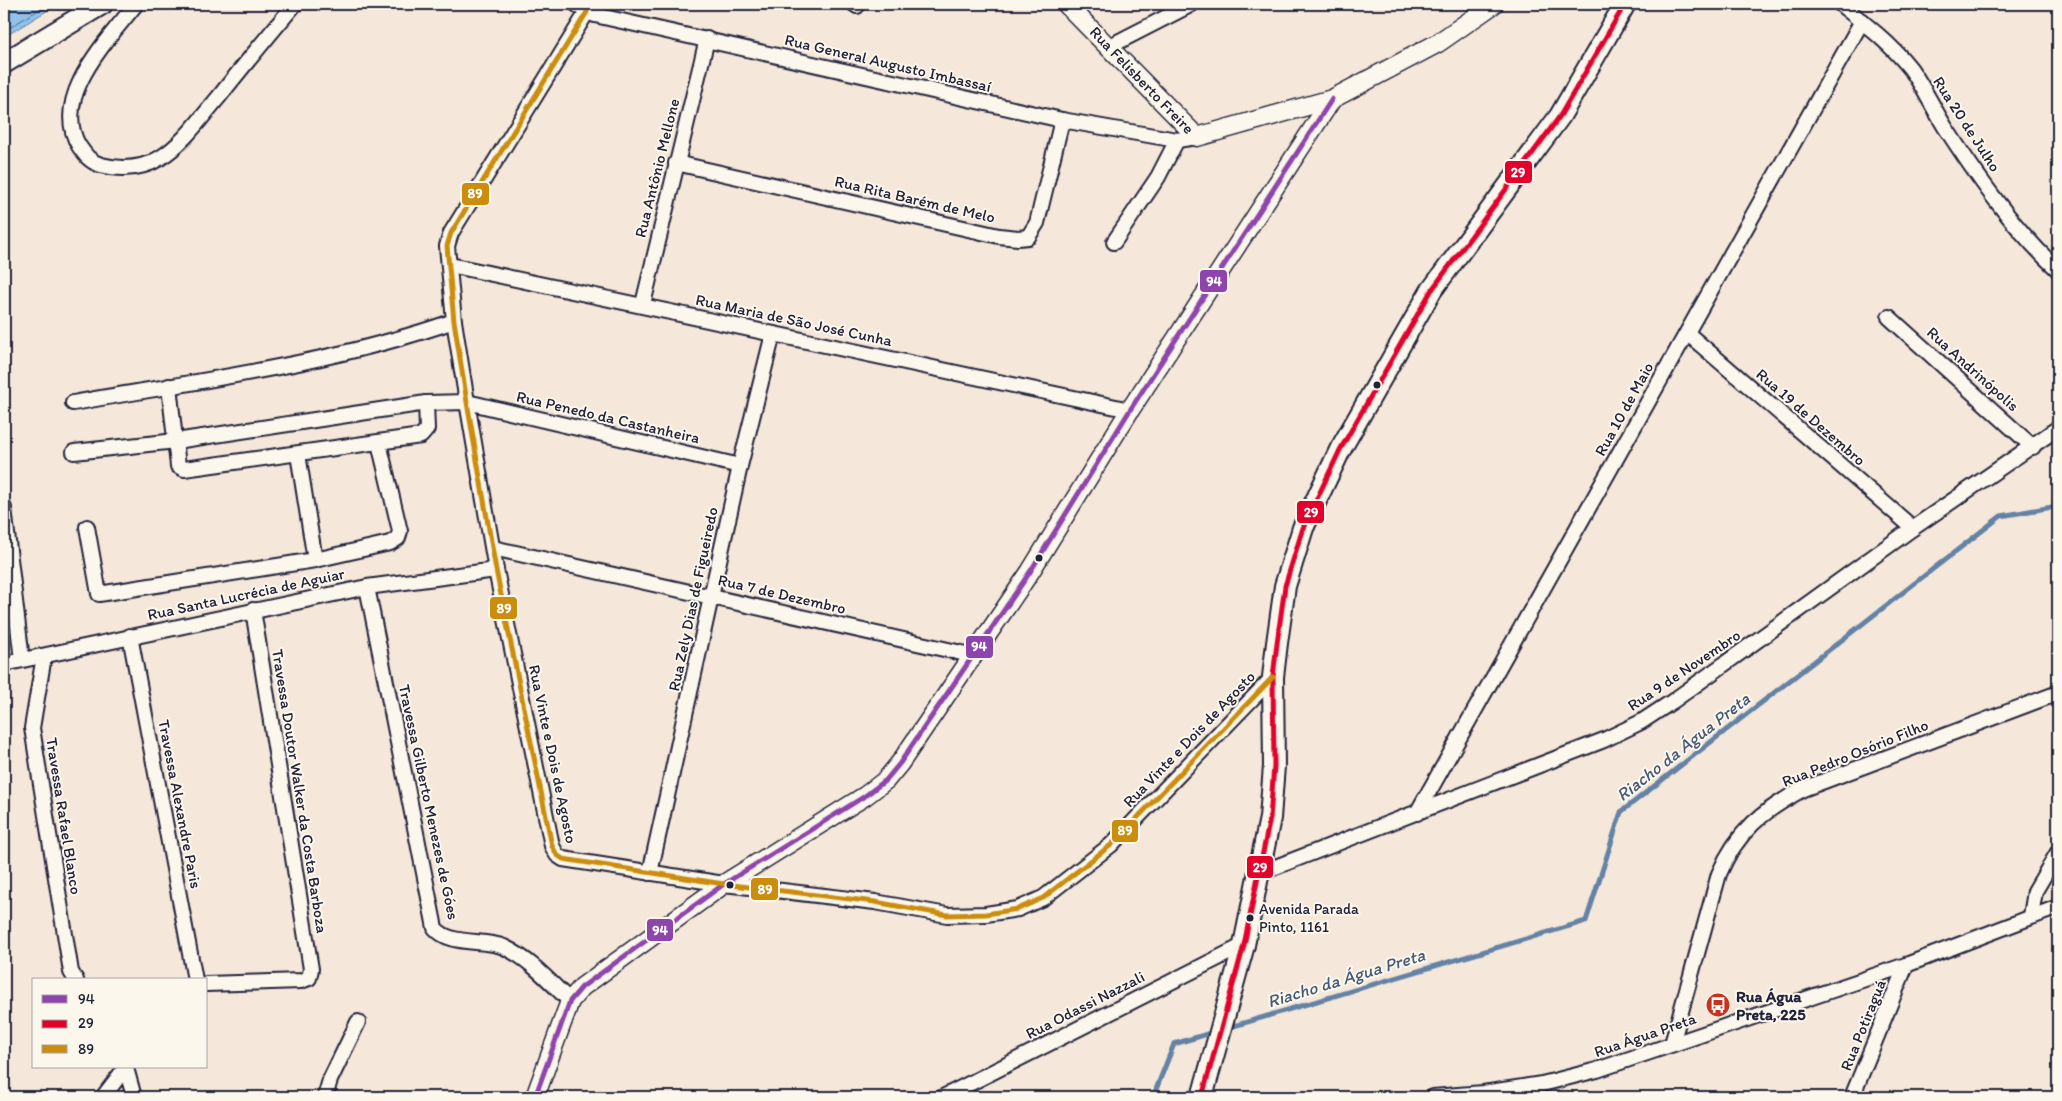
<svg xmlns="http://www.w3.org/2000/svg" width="2062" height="1101" viewBox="0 0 2062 1101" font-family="Itim,sans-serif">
  <rect width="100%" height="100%" fill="#f5e8da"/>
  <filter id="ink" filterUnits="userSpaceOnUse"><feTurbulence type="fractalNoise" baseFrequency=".02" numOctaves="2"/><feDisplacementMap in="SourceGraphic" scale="10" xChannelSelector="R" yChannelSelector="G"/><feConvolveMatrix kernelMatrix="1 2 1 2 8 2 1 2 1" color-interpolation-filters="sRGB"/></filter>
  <g filter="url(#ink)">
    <polygon fill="#90c2ec" stroke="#6482a5" points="10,4 58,4 4,37 4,8"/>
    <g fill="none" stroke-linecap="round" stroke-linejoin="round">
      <polyline stroke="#4e6282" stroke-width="1" points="4,31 48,4"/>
      <g stroke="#6482a5" stroke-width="5">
        <polyline points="1227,1028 1586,921 1621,812 2001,516 2058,506"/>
        <polyline points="1153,1097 1174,1044 1214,1032"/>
      </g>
      <defs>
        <g id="minor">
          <path d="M 136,4 C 108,40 50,97 79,146 C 85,155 90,162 101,165 C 121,170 142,169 160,158 C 183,144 200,119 218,98 C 243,66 269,35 295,4"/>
          <polyline points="576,4 587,12 595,15 1062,120 1177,140 1197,137"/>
          <polyline points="854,4 857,6"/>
          <path d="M 1840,4 C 1864,23 1890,43 1910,68 C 1923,86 1933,108 1945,127 C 1978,178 2014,229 2058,270"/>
          <polyline points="587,12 451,233 447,246 454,321 467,402 496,570 552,846 557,855 563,859 724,884 875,902 947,915 986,914 1018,909 1043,898 1111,845 1273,677"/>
          <polyline points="1110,46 1192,4"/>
          <polyline points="676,163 999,236 1018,238 1028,237 1037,223 1062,120"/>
          <polyline points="1114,242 1158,177 1177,140"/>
          <polyline points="450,265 1130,410"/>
          <polyline points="643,304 707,39"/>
          <polyline points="1889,317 2033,447"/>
          <polyline points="1687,333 1913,528"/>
          <polyline points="169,386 178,466 184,469 421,436 427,429 426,403"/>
          <path d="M 73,403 C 197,381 335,363 454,321"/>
          <polyline points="74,452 176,441 426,403 467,402 740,466"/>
          <polyline points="298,454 315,560"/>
          <polyline points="4,508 22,660"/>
          <polyline points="87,527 99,594 315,560 390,543 398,538 400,531 379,443"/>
          <polyline points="493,548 975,656"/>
          <path d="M 367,587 L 435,928 C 451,947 483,938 504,947 C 530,959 550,982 570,1001"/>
          <polyline points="130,636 195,980"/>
          <polyline points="44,656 32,728 71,972 76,980"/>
          <polyline points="4,664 367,587 496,570"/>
          <polyline points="1417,813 1862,21"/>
          <polyline points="650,873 740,466 773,334"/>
          <polyline points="1260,873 1604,740 1641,722 1673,701 1913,528 2058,428"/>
          <polyline points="2031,916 2035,891 2058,852"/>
          <polyline points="206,984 301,981 309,978 311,969 253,610"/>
          <path d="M 1672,1044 L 1719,874 C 1737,831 1763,811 1803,789 L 2058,693"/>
          <polyline points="126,1068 134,1097"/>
          <polyline points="103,1097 126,1067"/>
          <polyline points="325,1097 330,1080 358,1022"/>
          <polyline points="943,1097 1244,945"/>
          <polyline points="1433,1097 1483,1093 1542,1084 1597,1070 1906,965 2058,907"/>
          <polyline points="1852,1097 1906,965"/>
        </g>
        <g id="tertiary">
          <polyline points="1066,4 1197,137 1332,99 1438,43 1494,4"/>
          <polyline points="535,1097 570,1001 582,987 724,884 865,796 886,780 900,763 1030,572 1130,410 1332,99"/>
        </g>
        <g id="secondary">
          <polyline points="4,63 102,4"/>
          <polyline points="1202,1097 1244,945 1270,818 1274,766 1273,677 1277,643 1285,586 1303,528 1340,450 1431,291 1560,116 1625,4"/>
        </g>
      </defs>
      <use href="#minor" stroke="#22223b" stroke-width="18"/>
      <use href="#tertiary" stroke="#22223b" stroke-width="21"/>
      <use href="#secondary" stroke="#22223b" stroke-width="24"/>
      <use href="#minor" stroke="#fbf7ec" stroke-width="14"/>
      <use href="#tertiary" stroke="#fbf7ec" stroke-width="18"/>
      <use href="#secondary" stroke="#fbf7ec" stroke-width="20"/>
      <defs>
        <polyline id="bus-1" points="535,1097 570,1001 582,987 724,884 865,796 886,780 900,763 1030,572 1130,410 1332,99"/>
        <polyline id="bus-2" points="1202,1097 1244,945 1270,818 1274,766 1273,677 1277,643 1285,586 1303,528 1340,450 1431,291 1560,116 1625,4"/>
        <polyline id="bus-3" points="587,12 451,233 447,246 454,321 467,402 496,570 552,846 557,855 563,859 724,884 875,902 947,915 986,914 1018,909 1043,898 1111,845 1273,677"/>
      </defs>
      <use href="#bus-1" stroke="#fbf7ec" stroke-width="9"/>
      <use href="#bus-2" stroke="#fbf7ec" stroke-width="9"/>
      <use href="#bus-3" stroke="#fbf7ec" stroke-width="9"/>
      <use href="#bus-1" stroke="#8e44ad" stroke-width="5"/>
      <use href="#bus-2" stroke="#e4002b" stroke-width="5"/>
      <use href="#bus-3" stroke="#cc8c0c" stroke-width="5"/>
    </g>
  </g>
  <defs>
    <symbol id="bus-disc" viewBox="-11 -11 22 22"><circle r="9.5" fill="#c8321e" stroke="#fbf7ec"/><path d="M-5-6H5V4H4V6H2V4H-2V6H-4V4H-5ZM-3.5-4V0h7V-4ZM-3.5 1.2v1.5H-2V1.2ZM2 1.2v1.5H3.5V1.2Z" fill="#fff"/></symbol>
  </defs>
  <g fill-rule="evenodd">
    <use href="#bus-disc" x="1704" y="991" width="28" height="28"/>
  </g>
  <g fill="#22223b" stroke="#fbf7ec" stroke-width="2">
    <circle cx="1377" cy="385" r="4.5"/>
    <circle cx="1039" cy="558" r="4.5"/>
    <circle cx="730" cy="885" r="4.5"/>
    <circle cx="1250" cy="918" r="4.5"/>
  </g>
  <g text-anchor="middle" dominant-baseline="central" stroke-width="4" stroke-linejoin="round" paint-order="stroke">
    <g font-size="15" fill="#22223b" stroke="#fbf7ec" text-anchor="start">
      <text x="1259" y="909">Avenida Parada<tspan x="1259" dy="18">Pinto, 1161</tspan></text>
    </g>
    <g font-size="16" fill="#22223b" stroke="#fbf7ec">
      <text transform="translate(888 63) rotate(13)">Rua General Augusto Imbassaí</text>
      <text transform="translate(1142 80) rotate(46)">Rua Felisberto Freire</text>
      <text transform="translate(1967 124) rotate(57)">Rua 20 de Julho</text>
      <text transform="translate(657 168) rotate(-76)">Rua Antônio Mellone</text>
      <text transform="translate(915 199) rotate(13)">Rua Rita Barém de Melo</text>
      <text transform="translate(794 320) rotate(12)">Rua Maria de São José Cunha</text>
      <text transform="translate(1973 369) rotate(42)">Rua Andrinópolis</text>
      <text transform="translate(1624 409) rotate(-61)">Rua 10 de Maio</text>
      <text transform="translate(608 417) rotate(13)">Rua Penedo da Castanheira</text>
      <text transform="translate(1811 417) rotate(41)">Rua 19 de Dezembro</text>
      <text transform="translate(246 594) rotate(-12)">Rua Santa Lucrécia de Aguiar</text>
      <text transform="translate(782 594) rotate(13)">Rua 7 de Dezembro</text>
      <text transform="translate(693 599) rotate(-78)">Rua Zely Dias de Figueiredo</text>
      <text transform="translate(1684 670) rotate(-34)">Rua 9 de Novembro</text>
      <text transform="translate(1189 739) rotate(-46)">Rua Vinte e Dois de Agosto</text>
      <text transform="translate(1855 753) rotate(-22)">Rua Pedro Osório Filho</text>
      <text transform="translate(553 754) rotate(78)">Rua Vinte e Dois de Agosto</text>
      <text transform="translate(300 791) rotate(81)">Travessa Doutor Walker da Costa Barboza</text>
      <text transform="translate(429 802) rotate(78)">Travessa Gilberto Menezes de Góes</text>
      <text transform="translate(180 804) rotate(79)">Travessa Alexandre Paris</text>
      <text transform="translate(64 816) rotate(81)">Travessa Rafael Blanco</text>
      <text transform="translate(1085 1005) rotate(-27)">Rua Odassi Nazzali</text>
      <text transform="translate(1863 1025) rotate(-68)">Rua Potiraguá</text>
      <text transform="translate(1645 1035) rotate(-19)">Rua Água Preta</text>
    </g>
    <g font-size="16" font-weight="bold" fill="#22223b" stroke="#fbf7ec" text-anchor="start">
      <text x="1736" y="996">Rua Água<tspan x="1736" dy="18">Preta, 225</tspan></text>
    </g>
    <g font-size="18" font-style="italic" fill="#485a79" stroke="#fbf7ec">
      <text transform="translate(1683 747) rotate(-38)">Riacho da Água Preta</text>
      <text transform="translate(1346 978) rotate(-17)">Riacho da Água Preta</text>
    </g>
  </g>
  <g stroke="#fbf7ec" stroke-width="2">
    <rect x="1504" y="160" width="29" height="24" rx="5" fill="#e4002b"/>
    <rect x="461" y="182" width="29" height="24" rx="5" fill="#cc8c0c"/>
    <rect x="1199" y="269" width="29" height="24" rx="5" fill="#8e44ad"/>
    <rect x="1296" y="500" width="29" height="24" rx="5" fill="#e4002b"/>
    <rect x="489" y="596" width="29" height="24" rx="5" fill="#cc8c0c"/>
    <rect x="965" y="635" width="29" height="24" rx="5" fill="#8e44ad"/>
    <rect x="1111" y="819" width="28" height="24" rx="5" fill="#cc8c0c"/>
    <rect x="1246" y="855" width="28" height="24" rx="5" fill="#e4002b"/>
    <rect x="750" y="877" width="29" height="24" rx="5" fill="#cc8c0c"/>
    <rect x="646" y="918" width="28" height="24" rx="5" fill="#8e44ad"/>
  </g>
  <g font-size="14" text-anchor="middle" font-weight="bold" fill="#fff">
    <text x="1518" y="177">29</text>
    <text x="475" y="198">89</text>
    <text x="1214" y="286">94</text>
    <text x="1311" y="517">29</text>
    <text x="504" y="613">89</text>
    <text x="979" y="651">94</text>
    <text x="1125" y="835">89</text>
    <text x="1260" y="872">29</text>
    <text x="765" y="894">89</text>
    <text x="660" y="935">94</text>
  </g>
  <rect width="2062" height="1101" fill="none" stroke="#fbf7ec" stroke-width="20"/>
  <rect x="10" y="10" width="2042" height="1081" fill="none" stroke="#22223b" stroke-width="2" filter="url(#ink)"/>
  <rect x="32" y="978" width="175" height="90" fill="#fbf7ec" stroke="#a4a2a5"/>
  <rect x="42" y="995" width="25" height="8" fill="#8e44ad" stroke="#a4a2a5"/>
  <text x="78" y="1004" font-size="15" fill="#22223b">94</text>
  <rect x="42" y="1020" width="25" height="8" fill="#e4002b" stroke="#a4a2a5"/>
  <text x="78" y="1028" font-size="15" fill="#22223b">29</text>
  <rect x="42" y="1045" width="25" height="8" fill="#cc8c0c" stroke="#a4a2a5"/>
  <text x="78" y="1054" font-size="15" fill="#22223b">89</text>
</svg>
